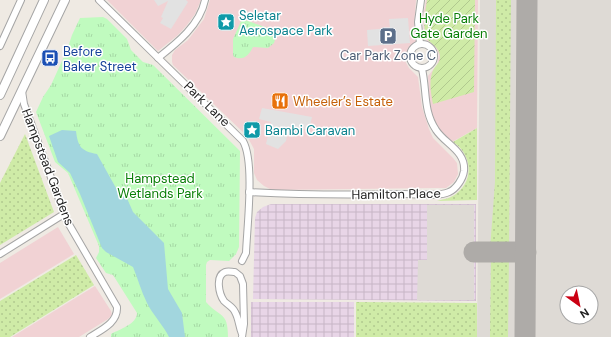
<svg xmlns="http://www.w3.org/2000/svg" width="611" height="337" viewBox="0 0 611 337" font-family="'DM Sans',sans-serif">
  <defs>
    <pattern id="industrial-grid" width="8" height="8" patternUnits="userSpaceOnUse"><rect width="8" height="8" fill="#e8d5e7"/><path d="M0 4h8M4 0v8" fill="none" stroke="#c7b6c6"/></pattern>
    <pattern id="grass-dots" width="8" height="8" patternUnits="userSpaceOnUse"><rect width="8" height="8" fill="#cfeba7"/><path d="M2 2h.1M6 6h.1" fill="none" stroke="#b1c98f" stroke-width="1.8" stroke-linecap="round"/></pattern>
    <pattern id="park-tufts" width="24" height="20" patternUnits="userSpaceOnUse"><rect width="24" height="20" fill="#c0fbbf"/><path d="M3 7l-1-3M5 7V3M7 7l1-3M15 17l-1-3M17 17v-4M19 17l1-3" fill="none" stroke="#a5d7a4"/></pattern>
    <pattern id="garden-furrows" width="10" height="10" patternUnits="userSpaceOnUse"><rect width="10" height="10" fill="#cfeba7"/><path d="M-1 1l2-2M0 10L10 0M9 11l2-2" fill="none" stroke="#b1c98f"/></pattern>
  </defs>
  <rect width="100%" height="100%" fill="#efeae3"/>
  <g fill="#f1d2d4">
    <polygon points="107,0 201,0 195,14 187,25 178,35 158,51"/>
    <polygon points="210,0 416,0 414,25 416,42 406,52 404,59 409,68 418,77 422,107 429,129 433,138 453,158 457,163 458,174 454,182 446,188 436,188 272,190 264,186 257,180 254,173 254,149 247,136 173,65 172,62 172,55 175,50 188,40 204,19"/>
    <polygon points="426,0 478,0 477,128 452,142 439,130 431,114 429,97 428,76 437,65 439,55 436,48 427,42 424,35 423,16"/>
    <polygon points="58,227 74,254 0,299 0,263"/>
    <polygon points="95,286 111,311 112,315 108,319 79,337 12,337"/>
  </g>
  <g fill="url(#industrial-grid)">
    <polygon points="271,204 476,204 476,301 253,299 255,218 257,212 263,207"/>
    <rect x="251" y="302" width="103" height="35"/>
  </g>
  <g fill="#dedad5" fill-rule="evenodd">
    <path d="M 480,0 L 611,0 L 611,337 L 477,337 ZM 567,293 L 591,293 L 591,317 L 567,317 Z"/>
    <polygon points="427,205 474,205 474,300 417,300 418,260 427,260"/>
  </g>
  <g fill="url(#grass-dots)">
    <polygon points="496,0 511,0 509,248 490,249 495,182"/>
    <path d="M 477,128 L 477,200 L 437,201 C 444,199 452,198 457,193 C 475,179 471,153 453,142 Z"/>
    <polygon points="25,134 54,212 0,245 0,183"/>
    <polygon points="76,255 94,285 10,337 0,337 0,301"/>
    <polygon points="491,255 509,255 508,337 490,337"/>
    <polygon points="356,302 477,303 477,337 356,337"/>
  </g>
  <g fill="url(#park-tufts)">
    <path d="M 103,17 L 107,19 L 127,39 L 131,50 L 143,62 L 153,65 L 240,151 L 239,247 L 236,254 L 229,261 L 210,260 L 207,262 L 206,265 L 206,302 C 220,318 228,311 228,337 L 111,337 L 111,334 C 120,329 137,324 137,313 L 113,275 L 106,273 L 96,258 L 99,252 L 99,246 L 68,173 L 55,162 L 36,112 L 43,97 L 51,85 L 67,50 L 72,35 L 80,18 Z"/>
    <path d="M 242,19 L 271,29 L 276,36 L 274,43 L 268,48 L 253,47 C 249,55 244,61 234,57 L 233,55 L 233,39 Z"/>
  </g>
  <path fill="url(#garden-furrows)" d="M 427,0 L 475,0 L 474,92 L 433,104 C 431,94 429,82 432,73 C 435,64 444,62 438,50 C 435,45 429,42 425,37 L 424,20 Z"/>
  <g fill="#e2e2e2">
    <polygon points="154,0 186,0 188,2 171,29 160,23 163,18 161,17 168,1 158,6"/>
    <polygon points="408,18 410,43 368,46 367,30 390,28 389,19"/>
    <polygon points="262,108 312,117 310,125 307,124 306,129 289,126 286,141 278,149 266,144 271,122 259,119"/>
  </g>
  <path fill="#a2d6de" d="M 62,130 L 76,131 C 78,147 81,151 97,154 L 116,188 L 126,196 L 133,212 L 164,243 L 168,289 L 182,313 L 185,337 L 169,337 C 163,325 153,315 147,303 C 141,291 138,279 133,267 L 106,252 L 102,248 L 80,194 L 70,173 L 58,162 L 49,136 Z"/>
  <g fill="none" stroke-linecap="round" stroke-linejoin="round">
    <g stroke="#aeaba8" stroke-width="21">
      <polyline points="474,252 526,252"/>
      <polyline points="525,337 527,0"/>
    </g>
    <defs>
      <g id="minor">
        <path d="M 99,0 L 243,141 C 255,162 247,227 246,253 L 242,261"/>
        <circle cx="422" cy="56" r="12"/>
        <polyline points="420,44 418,22 421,0"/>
        <polyline points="0,46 21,0"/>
        <path d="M 158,58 C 177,43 200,25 205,0"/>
        <path d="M 22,91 L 24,104 L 67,221 L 117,307 C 118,323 101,330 90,337"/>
        <path d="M 249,192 C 301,195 352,195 404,194 C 416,194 439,197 449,192 C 456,189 463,179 464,171 C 466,151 445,144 436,130 C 423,111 427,90 422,69"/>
        <polyline points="0,254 64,214"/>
        <path d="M 242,337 L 244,324 L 243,284 L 240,276 L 235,272 C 232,272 228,271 225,272 C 215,276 219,294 224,301 C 228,305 233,307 235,312 C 239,319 239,327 242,334"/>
      </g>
      <g id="tertiary">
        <polyline points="0,95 44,0"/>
        <polyline points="0,136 65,0"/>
      </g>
    </defs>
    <use href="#minor" stroke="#a5a5a5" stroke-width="8"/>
    <use href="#tertiary" stroke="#a5a5a5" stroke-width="10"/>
    <use href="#minor" stroke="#fff" stroke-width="6"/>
    <use href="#tertiary" stroke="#fff" stroke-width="8"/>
  </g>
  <defs>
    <symbol id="sight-square" viewBox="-11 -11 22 22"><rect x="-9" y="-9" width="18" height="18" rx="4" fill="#0f9aa8" stroke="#fff"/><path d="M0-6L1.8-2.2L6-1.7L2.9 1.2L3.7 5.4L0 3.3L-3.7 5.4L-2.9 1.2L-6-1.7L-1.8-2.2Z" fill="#fff"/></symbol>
    <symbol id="parking-square" viewBox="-11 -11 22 22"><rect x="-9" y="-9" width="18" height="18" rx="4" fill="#5c6f8a" stroke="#fff"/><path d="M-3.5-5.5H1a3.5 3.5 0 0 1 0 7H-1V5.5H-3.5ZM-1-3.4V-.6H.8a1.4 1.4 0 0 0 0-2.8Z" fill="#fff"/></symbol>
    <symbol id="bus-square" viewBox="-11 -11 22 22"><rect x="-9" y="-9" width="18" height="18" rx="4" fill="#1a4fb4" stroke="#fff"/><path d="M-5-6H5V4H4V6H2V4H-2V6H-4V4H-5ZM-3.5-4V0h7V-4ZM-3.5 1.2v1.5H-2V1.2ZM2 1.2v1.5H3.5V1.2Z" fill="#fff"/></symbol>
    <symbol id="restaurant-square" viewBox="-11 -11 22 22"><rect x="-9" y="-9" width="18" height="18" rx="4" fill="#e8710a" stroke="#fff"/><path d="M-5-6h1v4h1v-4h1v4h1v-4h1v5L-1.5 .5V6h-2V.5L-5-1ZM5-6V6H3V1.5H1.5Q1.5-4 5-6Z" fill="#fff"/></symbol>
  </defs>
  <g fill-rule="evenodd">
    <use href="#sight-square" x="216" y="12" width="20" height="20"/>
    <use href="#parking-square" x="378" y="26" width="20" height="20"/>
    <use href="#bus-square" x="40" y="48" width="20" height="20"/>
    <use href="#restaurant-square" x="270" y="91" width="20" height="20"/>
    <use href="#sight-square" x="242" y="120" width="20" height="20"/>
  </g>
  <g text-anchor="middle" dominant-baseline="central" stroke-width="3" stroke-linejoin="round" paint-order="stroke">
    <g font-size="13" fill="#0d838f" stroke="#fff" text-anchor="start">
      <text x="239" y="15">Seletar<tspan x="239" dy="15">Aerospace Park</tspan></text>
      <text x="265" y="130">Bambi Caravan</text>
    </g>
    <g font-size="13" fill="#0a7f08" stroke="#fff">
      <text x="449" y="18">Hyde Park<tspan x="449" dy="15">Gate Garden</tspan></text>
      <text x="160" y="178">Hampstead<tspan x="160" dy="15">Wetlands Park</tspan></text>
    </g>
    <g font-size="13" fill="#164399" stroke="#fff" text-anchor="start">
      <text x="63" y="51">Before<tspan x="63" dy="15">Baker Street</tspan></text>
    </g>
    <g font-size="13" fill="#4e5e75" stroke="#fff">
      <text x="388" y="55">Car Park Zone C</text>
    </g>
    <g font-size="13" fill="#c56008" stroke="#fff" text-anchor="start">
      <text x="293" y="101">Wheeler’s Estate</text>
    </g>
    <g font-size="13" fill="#1e1e1e" stroke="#fff">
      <text transform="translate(207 104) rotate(44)">Park Lane</text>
      <text transform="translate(48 167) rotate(69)">Hampstead Gardens</text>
      <text transform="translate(396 194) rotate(-1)">Hamilton Place</text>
    </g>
  </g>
  <g transform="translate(579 305) rotate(147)"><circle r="19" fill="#ffffff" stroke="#a5a5a5"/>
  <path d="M0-3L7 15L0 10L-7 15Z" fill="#cb0013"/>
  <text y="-6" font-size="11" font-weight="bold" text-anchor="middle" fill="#1e1e1e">N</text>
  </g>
</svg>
